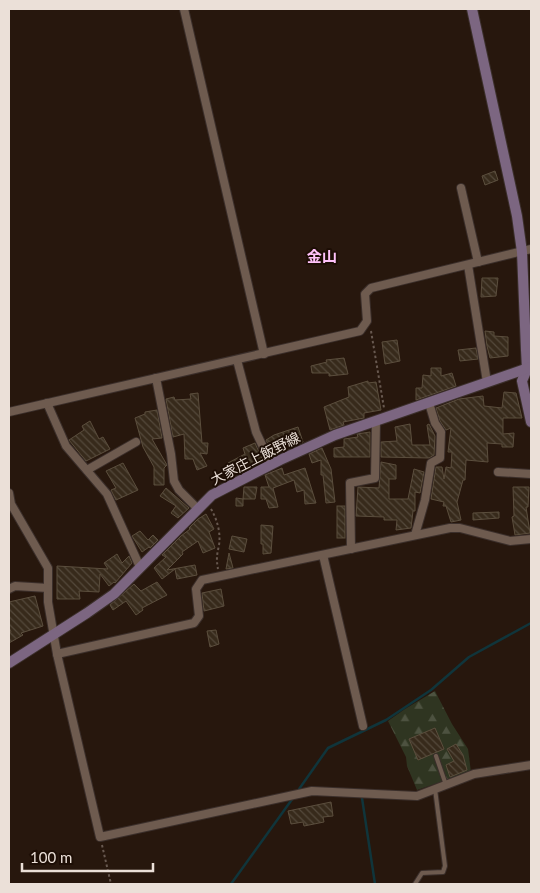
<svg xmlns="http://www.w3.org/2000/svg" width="540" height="893" viewBox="0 0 540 893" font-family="Lato,'Noto Sans JP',sans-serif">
  <defs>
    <pattern id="forest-firs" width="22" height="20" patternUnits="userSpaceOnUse" patternTransform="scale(1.25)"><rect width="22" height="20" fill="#2f3521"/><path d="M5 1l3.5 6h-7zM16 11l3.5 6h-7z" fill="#4d5240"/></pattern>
    <pattern id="building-back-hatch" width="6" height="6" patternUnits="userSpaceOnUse" patternTransform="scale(1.25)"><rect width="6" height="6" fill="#372a1b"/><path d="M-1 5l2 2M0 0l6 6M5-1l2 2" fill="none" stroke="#54493b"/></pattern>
  </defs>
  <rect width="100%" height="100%" fill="#27170d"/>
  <polygon fill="url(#forest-firs)" points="435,691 452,724 468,749 471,772 417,790 407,766 406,757 388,721 405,709"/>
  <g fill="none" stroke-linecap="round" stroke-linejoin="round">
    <g stroke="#10353b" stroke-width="2.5">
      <polyline points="297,792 328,748 386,720 431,690 469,657 531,623"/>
      <polyline points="362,798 375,884"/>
      <polyline points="231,884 293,798"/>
    </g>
  </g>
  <g fill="url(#building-back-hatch)" stroke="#5b4e3d">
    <polygon points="495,171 498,180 485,185 482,176"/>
    <polygon points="482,278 498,278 496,296 481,297"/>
    <polygon points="485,331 494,332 494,336 508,337 508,356 490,358 487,346"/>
    <polygon points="397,340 400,361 385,364 382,342"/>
    <polygon points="476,348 478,359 460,361 458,350"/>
    <polygon points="344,358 348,374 329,376 329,373 312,373 311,366 327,362 326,360"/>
    <polygon points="431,368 441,368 441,376 452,373 456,386 416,400 416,388 422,388 423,375 431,376"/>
    <polygon points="368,381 368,383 376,382 381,410 364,413 364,418 343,422 344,425 330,430 324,407 349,397 348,387"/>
    <polygon points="504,392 516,393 522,418 503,418 503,434 514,433 513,447 502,447 502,444 487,443 488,462 466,460 465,480 463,480 457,502 461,520 451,522 446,506 443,506 444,502 431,499 436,467 442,467 444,479 446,467 451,468 452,452 448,452 451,428 446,430 440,421 436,408 459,399 483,396 484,406 502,408"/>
    <polygon points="198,393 202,443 208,443 207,454 200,453 207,466 197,470 193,459 185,459 184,434 173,437 166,399 174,397 175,400 191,399 190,394"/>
    <polygon points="157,410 162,438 152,439 167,465 164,468 164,485 154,485 154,467 143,447 135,418 145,414 145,412"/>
    <polygon points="90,421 99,439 103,437 110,449 86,461 69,440 84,430 82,426"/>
    <polygon points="410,424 412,445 430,445 427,425 429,424 435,436 434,455 429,458 381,457 381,442 397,441 395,427"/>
    <polygon points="298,427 303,442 275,451 275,453 273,455 266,440 274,435"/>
    <polygon points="370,432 370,457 334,457 334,448 344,447 344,439 358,437 357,434"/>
    <polygon points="255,443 263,461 232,475 228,463 245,454 243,448"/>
    <polygon points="322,448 331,469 335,502 326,503 323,475 321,475 321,460 312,463 309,454"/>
    <polygon points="381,462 396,465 396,479 389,479 389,499 408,499 414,469 424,472 420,493 415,492 415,511 413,511 411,528 396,530 397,520 384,520 384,517 356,516 358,487 379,488"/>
    <polygon points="123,463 138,490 116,500 111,490 116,488 106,471"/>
    <polygon points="282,468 284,475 305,468 316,503 305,504 304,490 297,492 294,480 273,488 278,507 269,508 266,499 261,499 261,487 269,487 265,475"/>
    <polygon points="244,487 257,487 255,499 243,499"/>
    <polygon points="513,487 529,487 528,507 526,507 530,533 515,535 512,517 514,516"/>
    <polygon points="166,488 189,508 178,518 171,513 176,506 160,496"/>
    <polygon points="236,498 243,499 243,506 236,506"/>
    <rect x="337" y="506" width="8" height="32"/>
    <polygon points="499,512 499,518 473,520 473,513"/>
    <polygon points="206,514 214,529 209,532 215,548 203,553 198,541 182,552 183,554 167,570 195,565 197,575 177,579 175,569 162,579 154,568 166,557 162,555 181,536 190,529 189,528 198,519"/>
    <polygon points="261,525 273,526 271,553 263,554 263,544 261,544"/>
    <polygon points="140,531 148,540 153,535 158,540 150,548 149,547 142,552 132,536"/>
    <polygon points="232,536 247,539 244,552 229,549"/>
    <polygon points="229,553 233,568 226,569"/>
    <polygon points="117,554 122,563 129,556 132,563 115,583 114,582 109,586 100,574 99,592 79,591 80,599 57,599 57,566 108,569 104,563"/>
    <polygon points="157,582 167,595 142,608 143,610 136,615 126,601 113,610 110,605 134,584 141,591"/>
    <polygon points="221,589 224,606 204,611 202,593"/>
    <polygon points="35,596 43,626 21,633 23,635 9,643 9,633 11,632 9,627 9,602"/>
    <polygon points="216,630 219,644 210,647 207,631"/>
    <polygon points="435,728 444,749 418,760 409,739"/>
    <polygon points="456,744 463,755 467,770 450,777 446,765 454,761 447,749"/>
    <polygon points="331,802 333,816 323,817 324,822 304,826 303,822 291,824 288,811"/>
  </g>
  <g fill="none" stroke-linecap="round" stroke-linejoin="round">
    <defs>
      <g id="lane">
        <polyline points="436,756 446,785"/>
        <polyline points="415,884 422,873 443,872 445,866 435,789"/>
      </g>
      <g id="street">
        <polyline points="184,9 264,354"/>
        <polyline points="461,188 478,262"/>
        <polyline points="468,265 487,382"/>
        <polyline points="237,360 256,432 271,464"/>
        <polyline points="156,378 171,454 174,481 179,490 198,509"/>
        <polyline points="47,403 66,446 107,494 140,567"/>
        <polyline points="9,412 360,331 367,321 365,294 371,288 531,249"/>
        <polyline points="87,470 136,442"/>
        <polyline points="498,472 531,474"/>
        <polyline points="9,493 11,504 48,568 48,602 57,654 100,837 312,791 417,796 474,774 531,765"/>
        <polyline points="415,535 425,500 431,463 440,458 441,432 435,423 429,403"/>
        <polyline points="351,549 350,483 375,478 376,421"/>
        <polyline points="323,555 363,726"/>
        <polyline points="9,589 15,586 48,588"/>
        <polyline points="57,654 194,623 199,616 196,589 202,580 450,528 460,528 510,541 531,539"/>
      </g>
      <g id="secondary">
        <polyline points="472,9 517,216 522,252 526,350 527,369 522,381 531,422"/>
        <polyline points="9,663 87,613 114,594 212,495 280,460 335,435 531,367"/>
      </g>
    </defs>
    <use href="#lane" stroke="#3b2f2b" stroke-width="6"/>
    <use href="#street" stroke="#3b2f2b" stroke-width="10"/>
    <use href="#secondary" stroke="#3b2f2b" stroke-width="12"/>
    <g stroke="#685950" stroke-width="2" stroke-dasharray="2.5 2.5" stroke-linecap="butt">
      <polyline points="371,331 384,408"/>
      <path d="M 211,509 C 217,519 221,533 219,545 C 217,555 216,558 218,569"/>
      <polyline points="102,845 111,884"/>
    </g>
    <use href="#lane" stroke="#6e5b4f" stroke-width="4"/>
    <use href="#street" stroke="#6e5b4f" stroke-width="8"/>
    <use href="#secondary" stroke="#7c6681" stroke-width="10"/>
  </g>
  <g text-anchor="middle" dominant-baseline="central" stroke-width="4" stroke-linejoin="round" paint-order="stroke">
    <g font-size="14" fill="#ebe0d8" stroke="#1d0e05">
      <text transform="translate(255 458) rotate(-27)">大家庄上飯野線</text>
    </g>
    <g font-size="15" font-weight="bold" fill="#ffc2fa" stroke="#1d0e05">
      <text x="322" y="256">金山</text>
    </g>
  </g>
  <rect width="540" height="893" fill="none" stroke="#ebe0d8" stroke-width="20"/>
  <path d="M22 863v8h131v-8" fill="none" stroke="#ebe0d8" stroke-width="2.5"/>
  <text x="30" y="863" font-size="15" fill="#ebe0d8" stroke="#1d0e05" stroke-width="4" paint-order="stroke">100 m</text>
</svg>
